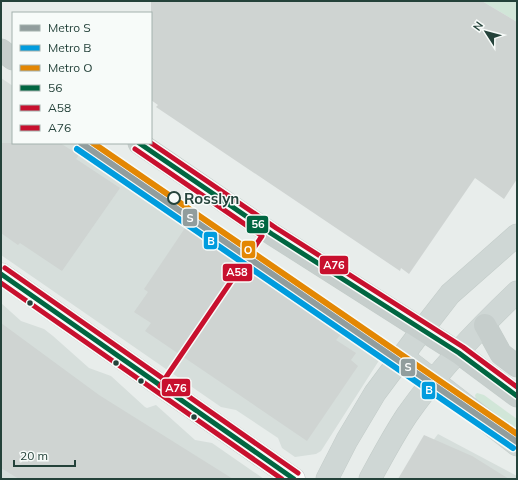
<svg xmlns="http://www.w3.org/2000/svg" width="518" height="480" viewBox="0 0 518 480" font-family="Mulish,sans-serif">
  <rect width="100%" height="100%" fill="#e8edeb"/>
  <g fill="#d6dedb">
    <polygon points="1,78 13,86 13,143 99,143 385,339 387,348 321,451 316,454 295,457 282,448 278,438 236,410 221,407 1,255"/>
    <polygon points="1,303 21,321 44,329 53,336 89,368 111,376 145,407 147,408 156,405 195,440 212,443 264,479 1,479"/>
    <polygon points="438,434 517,476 517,479 404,479"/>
  </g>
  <g fill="#d1e6d8">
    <polygon points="482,1 517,1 517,22"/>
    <polygon points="477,393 484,395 517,419 517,433 476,400 475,395"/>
  </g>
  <g fill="#cfd4d2">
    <polygon points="151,1 482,1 517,22 517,179 504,199 475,178 409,274 401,268 400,271 156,107 158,105 151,100"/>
    <polygon points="1,143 60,143 79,155 76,159 120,188 62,271 20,243 18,245 1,233"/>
    <polygon points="187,225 248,269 343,332 336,340 356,353 351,360 358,366 307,441 145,331 151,323 134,312 148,292 144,289"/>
    <polygon points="1,323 99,395 233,479 19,479 1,468"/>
    <polygon points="424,435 472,456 509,479 398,479"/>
  </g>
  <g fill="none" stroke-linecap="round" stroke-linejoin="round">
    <defs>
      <polyline id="minor" points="1,274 294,479"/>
      <g id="primary">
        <polyline points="402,356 517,445"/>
        <polyline points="327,479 347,440 375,393 422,330 450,294 517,235"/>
        <path d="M 370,479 C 382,457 393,436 407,415 C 437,372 479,328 517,292"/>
      </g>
      <g id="trunk">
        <polyline points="1,50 13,59"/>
        <polyline points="139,143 272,234 459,353 517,396"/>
        <polyline points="485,325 501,354 517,366"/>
      </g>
    </defs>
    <use href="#minor" stroke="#c5cac8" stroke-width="23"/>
    <use href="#primary" stroke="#c3ccc9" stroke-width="23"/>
    <use href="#trunk" stroke="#c3ccc9" stroke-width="23"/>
    <use href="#minor" stroke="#fcfcfc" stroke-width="22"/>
    <use href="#primary" stroke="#cfd7d5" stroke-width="22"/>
    <use href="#trunk" stroke="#c6cecc" stroke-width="22"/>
    <defs>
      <g id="bus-1">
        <polyline points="139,143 272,234 459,353 517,396"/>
        <polyline points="1,274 294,479"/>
      </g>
      <g id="bus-2">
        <polyline points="135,149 262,236 160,386"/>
        <polyline points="1,283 282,479"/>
      </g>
      <g id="bus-3">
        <polyline points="151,143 276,228 463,347 517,387"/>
        <polyline points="5,268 298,473"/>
      </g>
    </defs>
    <use href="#bus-1" stroke="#f7fbf9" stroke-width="8"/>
    <use href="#bus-2" stroke="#f7fbf9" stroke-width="8"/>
    <use href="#bus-3" stroke="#f7fbf9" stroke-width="8"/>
    <use href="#bus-1" stroke="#006641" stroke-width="5"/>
    <use href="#bus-2" stroke="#c8102e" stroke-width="5"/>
    <use href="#bus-3" stroke="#c8102e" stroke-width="5"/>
    <defs>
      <polyline id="metro-1" points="81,143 517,442"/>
      <polyline id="metro-2" points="77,149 513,448"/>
      <polyline id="metro-3" points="93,143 517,434"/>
    </defs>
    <use href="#metro-1" stroke="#f7fbf9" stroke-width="9"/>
    <use href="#metro-2" stroke="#f7fbf9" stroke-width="9"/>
    <use href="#metro-3" stroke="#f7fbf9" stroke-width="9"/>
    <use href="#metro-1" stroke="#919d9d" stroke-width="6"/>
    <use href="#metro-2" stroke="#009cde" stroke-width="6"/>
    <use href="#metro-3" stroke="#e38703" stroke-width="6"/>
  </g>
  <circle fill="#f7fbf9" stroke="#24423a" stroke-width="2" cx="174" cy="198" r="6"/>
  <g fill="#24423a" stroke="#f7fbf9" stroke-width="1.5">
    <circle cx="30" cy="303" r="3.5"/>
    <circle cx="116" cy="363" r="3.5"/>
    <circle cx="141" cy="381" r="3.5"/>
    <circle cx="194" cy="417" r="3.5"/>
  </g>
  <g text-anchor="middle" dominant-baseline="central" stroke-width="3" stroke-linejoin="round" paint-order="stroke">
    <g font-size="15" font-weight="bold" fill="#24423a" stroke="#f7fbf9" text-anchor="start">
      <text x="184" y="198">Rosslyn</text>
    </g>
  </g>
  <g stroke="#f7fbf9" stroke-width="1.5">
    <rect x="182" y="208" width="16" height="19" rx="4" fill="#919d9d"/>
    <rect x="246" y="215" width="23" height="19" rx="4" fill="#006641"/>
    <rect x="203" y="231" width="15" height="19" rx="4" fill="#009cde"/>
    <rect x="241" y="240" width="15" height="19" rx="4" fill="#e38703"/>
    <rect x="319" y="255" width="30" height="20" rx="4" fill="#c8102e"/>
    <rect x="222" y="263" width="31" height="19" rx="4" fill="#c8102e"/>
    <rect x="400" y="358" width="16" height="19" rx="4" fill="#919d9d"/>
    <rect x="161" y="378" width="30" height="19" rx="4" fill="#c8102e"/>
    <rect x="421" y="381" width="15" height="19" rx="4" fill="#009cde"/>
  </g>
  <g font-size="11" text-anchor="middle" font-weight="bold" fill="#fff">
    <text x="190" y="222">S</text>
    <text x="258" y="228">56</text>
    <text x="211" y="245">B</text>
    <text x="248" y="254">O</text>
    <text x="334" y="269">A76</text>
    <text x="237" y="276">A58</text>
    <text x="408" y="371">S</text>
    <text x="176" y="392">A76</text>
    <text x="429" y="394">B</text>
  </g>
  <rect width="518" height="480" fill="none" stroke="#24423a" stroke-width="4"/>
  <rect x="12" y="12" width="140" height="132" fill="#f7fbf9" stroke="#a3b1ad"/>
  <rect x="20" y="25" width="20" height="6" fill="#919d9d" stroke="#a3b1ad"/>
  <text x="48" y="32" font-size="12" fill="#24423a">Metro S</text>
  <rect x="20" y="45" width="20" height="6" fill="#009cde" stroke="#a3b1ad"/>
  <text x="48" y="52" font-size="12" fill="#24423a">Metro B</text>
  <rect x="20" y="65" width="20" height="6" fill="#e38703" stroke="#a3b1ad"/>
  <text x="48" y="72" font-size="12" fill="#24423a">Metro O</text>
  <rect x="20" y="85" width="20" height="6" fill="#006641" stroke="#a3b1ad"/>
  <text x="48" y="92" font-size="12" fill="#24423a">56</text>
  <rect x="20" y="105" width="20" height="6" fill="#c8102e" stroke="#a3b1ad"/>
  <text x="48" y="112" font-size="12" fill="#24423a">A58</text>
  <rect x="20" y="125" width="20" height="6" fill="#c8102e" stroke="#a3b1ad"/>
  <text x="48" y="132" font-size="12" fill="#24423a">A76</text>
  <g transform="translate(486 32) rotate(306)" stroke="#f7fbf9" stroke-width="3" paint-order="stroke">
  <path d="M0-3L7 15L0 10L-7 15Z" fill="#24423a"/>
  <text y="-6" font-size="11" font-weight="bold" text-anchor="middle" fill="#24423a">N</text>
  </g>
  <path d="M14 460v6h61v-6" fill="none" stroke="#24423a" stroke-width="2"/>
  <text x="20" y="460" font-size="12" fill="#24423a" stroke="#f7fbf9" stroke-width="3" paint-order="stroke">20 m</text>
</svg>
